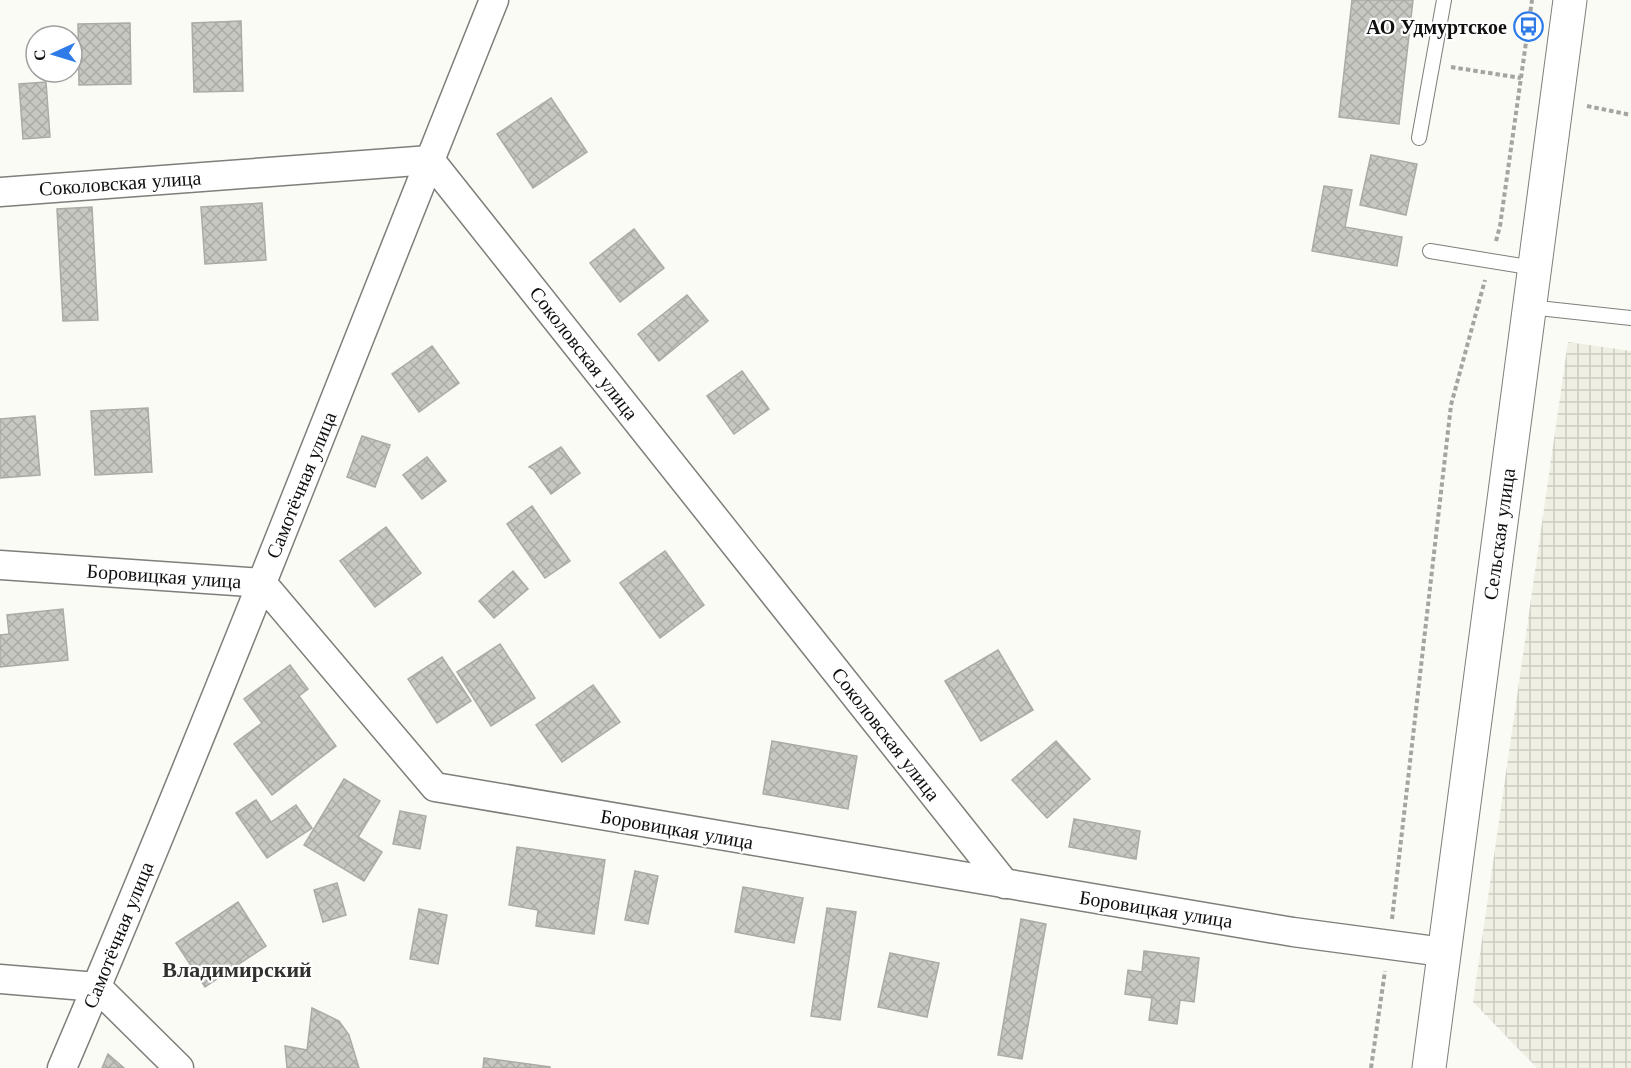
<svg xmlns="http://www.w3.org/2000/svg" width="1631" height="1068" viewBox="0 0 1631 1068" font-family="'Libre Baskerville',serif">
  <defs>
    <pattern id="industrial-grid" width="8" height="8" patternUnits="userSpaceOnUse" patternTransform="scale(1.5)"><rect width="8" height="8" fill="#efefe3"/><path d="M0 4h8M4 0v8" fill="none" stroke="#ccccc2"/></pattern>
    <pattern id="building-cross-hatch" width="8" height="8" patternUnits="userSpaceOnUse" patternTransform="scale(1.5)"><rect width="8" height="8" fill="#c8c8c3"/><path d="M0 0l8 8M0 8l8-8" fill="none" stroke="#ababa6"/></pattern>
  </defs>
  <rect width="100%" height="100%" fill="#fafbf5"/>
  <polygon fill="url(#industrial-grid)" points="1568,342 1631,351 1631,1068 1537,1068 1473,1002"/>
  <g fill="url(#building-cross-hatch)" stroke="#ababa6" stroke-width="1.5">
    <polygon points="1352,0 1413,0 1399,124 1339,117"/>
    <polygon points="241,21 243,91 194,92 192,23"/>
    <polygon points="130,23 131,84 79,85 78,24"/>
    <polygon points="46,82 50,137 23,139 19,84"/>
    <polygon points="551,98 587,152 533,188 497,134"/>
    <polygon points="1371,155 1417,164 1406,215 1360,205"/>
    <polygon points="1324,186 1352,190 1345,227 1402,237 1397,266 1312,251"/>
    <polygon points="262,203 266,260 205,264 201,207"/>
    <polygon points="92,207 98,320 63,321 57,209"/>
    <polygon points="634,229 664,268 620,302 590,263"/>
    <polygon points="687,295 708,321 659,361 638,334"/>
    <polygon points="432,346 459,383 419,412 392,374"/>
    <polygon points="742,371 769,409 734,434 707,396"/>
    <polygon points="148,408 152,472 95,475 91,411"/>
    <polygon points="35,416 40,475 0,478 0,419"/>
    <polygon points="362,436 390,445 375,487 347,477"/>
    <polygon points="561,447 580,473 551,494 533,469 529,467"/>
    <polygon points="427,457 446,481 422,499 403,475"/>
    <polygon points="532,506 570,561 545,578 507,524"/>
    <polygon points="386,527 421,573 375,607 340,561"/>
    <polygon points="665,551 704,605 660,638 620,583"/>
    <polygon points="513,571 528,589 494,618 479,601"/>
    <polygon points="63,609 68,660 0,667 0,635 9,634 7,615"/>
    <polygon points="500,644 535,698 491,726 457,672"/>
    <polygon points="998,650 1033,710 981,741 945,681"/>
    <polygon points="442,657 471,701 437,723 408,679"/>
    <polygon points="290,665 308,689 299,696 336,746 272,795 234,744 262,723 244,699"/>
    <polygon points="593,685 620,722 562,762 536,725"/>
    <polygon points="772,741 857,756 848,809 763,794"/>
    <polygon points="1056,741 1090,779 1047,818 1012,780"/>
    <polygon points="344,779 380,801 358,837 382,852 364,881 304,845"/>
    <polygon points="256,800 271,822 296,805 312,828 267,858 236,813"/>
    <polygon points="400,811 426,816 420,849 393,844"/>
    <polygon points="1074,819 1140,831 1136,859 1069,847"/>
    <polygon points="517,847 605,860 594,934 536,926 538,910 509,905"/>
    <polygon points="635,871 658,876 648,924 625,920"/>
    <polygon points="337,883 346,915 323,922 314,890"/>
    <polygon points="743,887 803,898 794,943 735,932"/>
    <polygon points="238,902 266,946 205,987 176,943"/>
    <polygon points="827,908 856,912 840,1020 811,1016"/>
    <polygon points="419,909 447,915 438,964 410,959"/>
    <polygon points="1021,919 1046,924 1022,1059 998,1055"/>
    <polygon points="1144,951 1199,958 1194,1002 1180,1000 1177,1024 1149,1020 1152,998 1125,994 1128,970 1142,972"/>
    <polygon points="890,953 939,963 927,1017 878,1007"/>
    <polygon points="312,1008 339,1021 349,1035 359,1068 287,1068 285,1046 307,1050"/>
    <polygon points="108,1054 124,1068 102,1068"/>
    <polygon points="484,1058 550,1067 550,1068 483,1068"/>
  </g>
  <g fill="none" stroke-linecap="round" stroke-linejoin="round">
    <defs>
      <g id="lane">
        <polyline points="1419,138 1444,0"/>
        <polyline points="1430,251 1534,268"/>
        <polyline points="1529,307 1631,318"/>
      </g>
      <g id="street">
        <polyline points="0,192 430,160 1005,884"/>
        <polyline points="0,565 262,583 435,787 1293,932 1443,952"/>
        <polyline points="0,979 97,987 179,1068"/>
        <path d="M 62,1068 C 213,715 351,356 494,0"/>
      </g>
      <polyline id="secondary" points="1429,1068 1570,0"/>
    </defs>
    <use href="#lane" stroke="#7e7e7a" stroke-width="16"/>
    <use href="#street" stroke="#7e7e7a" stroke-width="31"/>
    <use href="#secondary" stroke="#7e7e7a" stroke-width="35"/>
    <g stroke="#a4a5a0" stroke-width="4" stroke-dasharray="4.5 3" stroke-linecap="butt">
      <polyline points="1451,67 1521,78"/>
      <polyline points="1587,106 1631,115"/>
      <polyline points="1496,241 1500,226 1532,0"/>
      <polyline points="1392,919 1451,405 1485,280"/>
      <polyline points="1371,1068 1385,971"/>
    </g>
    <use href="#lane" stroke="#fff" stroke-width="14"/>
    <use href="#street" stroke="#fff" stroke-width="28"/>
    <use href="#secondary" stroke="#fff" stroke-width="33"/>
  </g>
  <defs>
    <symbol id="bus-ring" viewBox="-11 -11 22 22"><circle r="9.5" fill="#fff" stroke="#2f7be7" stroke-width="1.5"/><path d="M-5-6H5V4H4V6H2V4H-2V6H-4V4H-5ZM-3.5-4V0h7V-4ZM-3.5 1.2v1.5H-2V1.2ZM2 1.2v1.5H3.5V1.2Z" fill="#2f7be7"/></symbol>
  </defs>
  <g fill-rule="evenodd">
    <use href="#bus-ring" x="1512" y="10" width="33" height="33"/>
  </g>
  <g text-anchor="middle" dominant-baseline="central" stroke-width="4.5" stroke-linejoin="round" paint-order="stroke">
    <g font-size="20" font-weight="bold" fill="#0f0f0e" stroke="#fff" text-anchor="end">
      <text x="1507" y="27">АО Удмуртское</text>
    </g>
    <g font-size="20" fill="#0f0f0e" stroke="#fff">
      <text transform="translate(120 183) rotate(-4)">Соколовская улица</text>
      <text transform="translate(584 353) rotate(52)">Соколовская улица</text>
      <text transform="translate(301 485) rotate(-68)">Самотёчная улица</text>
      <text transform="translate(1499 534) rotate(-82)">Сельская улица</text>
      <text transform="translate(164 576) rotate(4)">Боровицкая улица</text>
      <text transform="translate(886 734) rotate(52)">Соколовская улица</text>
      <text transform="translate(677 829) rotate(10)">Боровицкая улица</text>
      <text transform="translate(1156 909) rotate(9)">Боровицкая улица</text>
      <text transform="translate(118 935) rotate(-68)">Самотёчная улица</text>
    </g>
    <g font-size="22" font-weight="bold" fill="#31312d" stroke="#fff">
      <text x="237" y="969">Владимирский</text>
    </g>
  </g>
  <g transform="translate(54 54) rotate(266)"><circle r="28" fill="#ffffff" stroke="#9f9f9f" stroke-width="1.5"/>
  <path d="M0-4.5L10 22L0 15L-10 22Z" fill="#2f7be7"/>
  <text y="-9" font-size="16" font-weight="bold" text-anchor="middle" fill="#0f0f0e">С</text>
  </g>
</svg>
